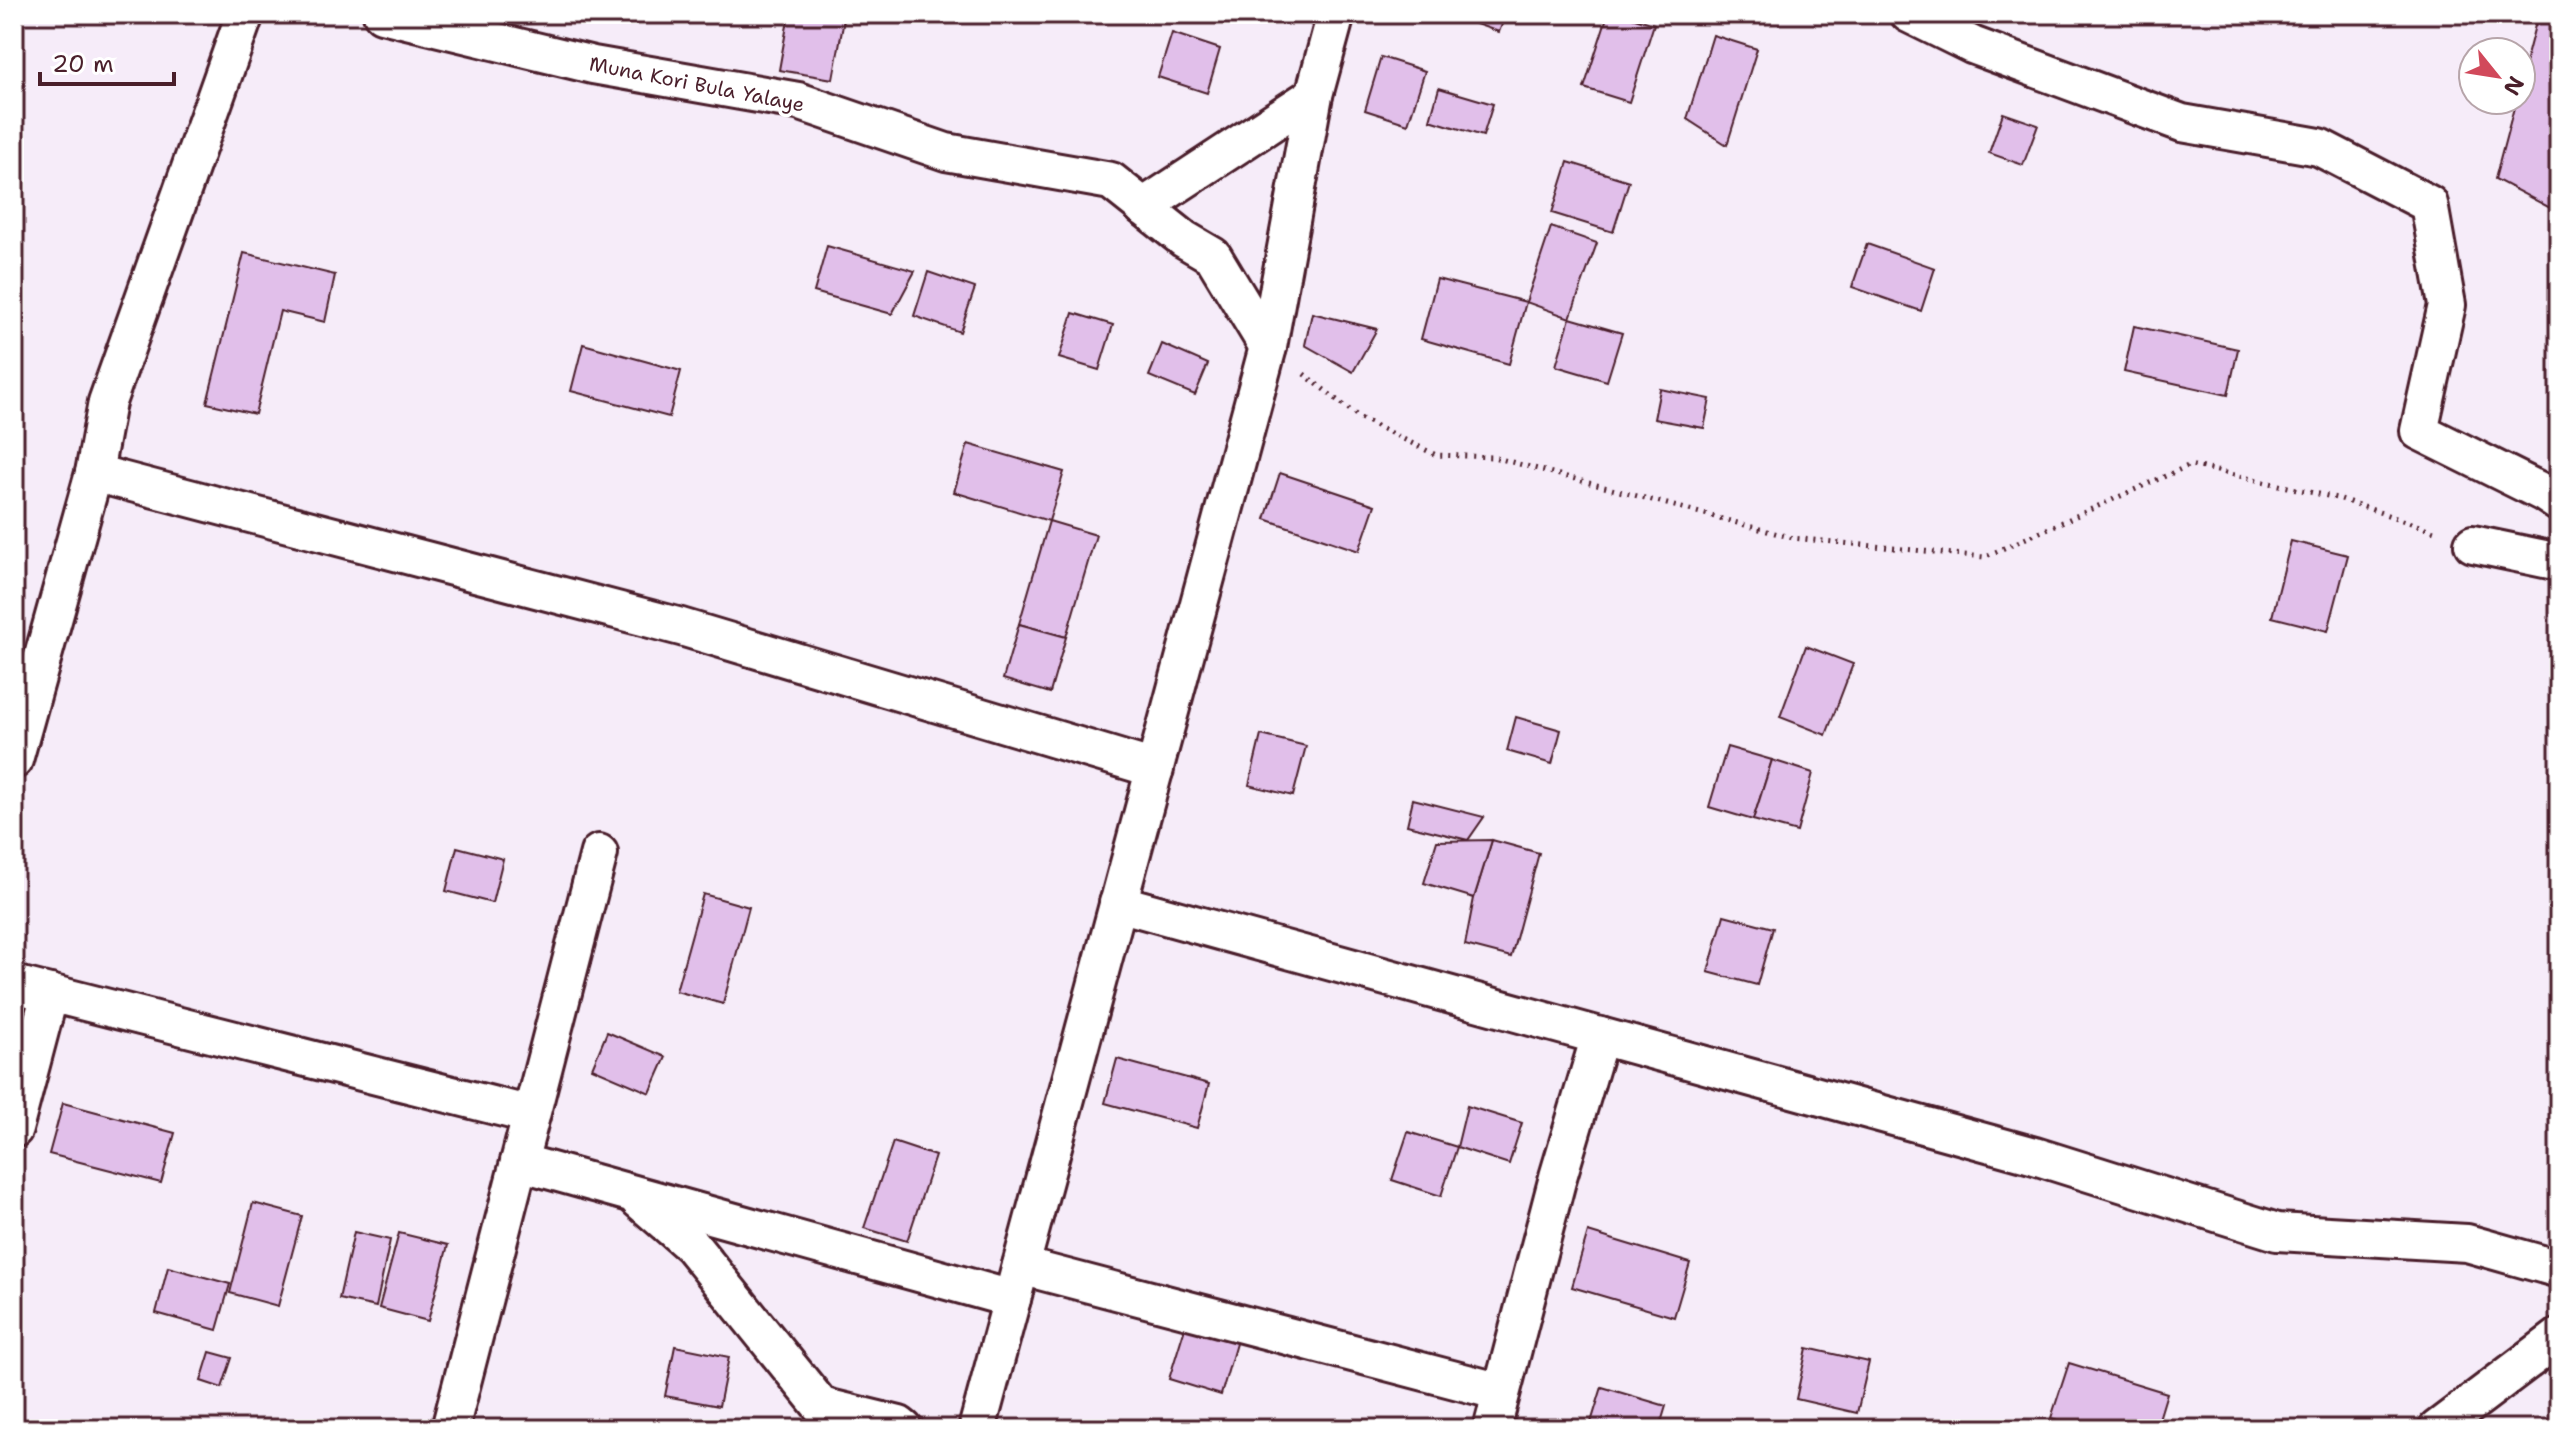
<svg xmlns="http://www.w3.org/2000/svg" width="2573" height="1443" viewBox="0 0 2573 1443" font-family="'Shantell Sans',sans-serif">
  <rect width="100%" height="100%" fill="#f6ecf9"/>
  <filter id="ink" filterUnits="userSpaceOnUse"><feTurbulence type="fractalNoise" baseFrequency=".0125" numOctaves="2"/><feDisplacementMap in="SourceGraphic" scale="16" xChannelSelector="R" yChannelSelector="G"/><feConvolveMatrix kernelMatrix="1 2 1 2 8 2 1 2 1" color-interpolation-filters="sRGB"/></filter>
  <g filter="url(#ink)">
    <g fill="#e1bfea" stroke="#4a1f2b" stroke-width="2">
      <polygon points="789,14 845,14 833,79 779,70"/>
      <polygon points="1460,14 1506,14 1499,32 1459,18"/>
      <polygon points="1608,14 1622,14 1654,24 1629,102 1584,88"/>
      <polygon points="2538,14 2559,14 2558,212 2495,179 2516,100 2521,100 2521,79"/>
      <polygon points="1172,33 1220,49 1207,93 1158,77"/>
      <polygon points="1713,35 1757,49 1727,145 1687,119"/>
      <polygon points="1381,57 1425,71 1408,124 1365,110"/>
      <polygon points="1439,88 1493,104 1483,136 1430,120"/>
      <polygon points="2003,113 2038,125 2023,165 1989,153"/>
      <polygon points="1568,162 1629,181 1613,232 1552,213"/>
      <polygon points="1551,227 1597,243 1570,318 1526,302"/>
      <polygon points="1867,244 1935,268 1921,311 1852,287"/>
      <polygon points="827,246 915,271 892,314 814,292"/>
      <polygon points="244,253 335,275 325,322 280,311 255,414 207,403"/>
      <polygon points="928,272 975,288 960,332 914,316"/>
      <polygon points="1437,279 1526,302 1509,364 1421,339"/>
      <polygon points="1073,313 1113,325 1099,370 1059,358"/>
      <polygon points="1312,313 1377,329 1353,372 1305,345"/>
      <polygon points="1570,318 1622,333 1607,381 1556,366"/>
      <polygon points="2134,326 2238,349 2228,395 2124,372"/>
      <polygon points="583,344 681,371 669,417 571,391"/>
      <polygon points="1162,344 1208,364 1195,395 1149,376"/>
      <polygon points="1660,389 1710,399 1704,428 1654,419"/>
      <polygon points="968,444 1064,472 1049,521 954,492"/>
      <polygon points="1280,473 1375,505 1359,551 1265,519"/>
      <polygon points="1049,521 1096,535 1066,637 1019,624"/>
      <polygon points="2291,541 2348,555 2328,631 2272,617"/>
      <polygon points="1019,624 1066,637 1050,693 1003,679"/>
      <polygon points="1806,646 1853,664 1826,735 1780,717"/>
      <polygon points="1516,717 1561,730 1552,764 1507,751"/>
      <polygon points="1261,735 1306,746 1293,796 1249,785"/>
      <polygon points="1727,747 1772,760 1753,820 1709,807"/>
      <polygon points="1772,760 1813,773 1797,832 1753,820"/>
      <polygon points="1413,799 1484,817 1468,840 1407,825"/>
      <polygon points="1492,840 1539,853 1511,957 1465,945 1474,898"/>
      <polygon points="1492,840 1474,898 1424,883 1437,841"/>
      <polygon points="457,847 503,859 492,903 446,891"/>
      <polygon points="703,894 749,907 723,1004 676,991"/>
      <polygon points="1724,915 1773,928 1757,985 1708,972"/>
      <polygon points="607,1032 666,1057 650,1093 592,1068"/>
      <polygon points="1117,1059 1209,1084 1197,1128 1105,1103"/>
      <polygon points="63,1103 175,1133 161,1183 49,1154"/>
      <polygon points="1467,1106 1522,1123 1509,1164 1457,1147"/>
      <polygon points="1408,1132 1457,1147 1441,1196 1392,1180"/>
      <polygon points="893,1142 935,1156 907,1241 864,1228"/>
      <polygon points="253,1203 302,1216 278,1306 230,1293"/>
      <polygon points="354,1232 390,1240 376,1307 339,1299"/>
      <polygon points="1588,1232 1690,1263 1674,1317 1572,1287"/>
      <polygon points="399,1233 448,1245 428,1321 379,1308"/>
      <polygon points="168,1267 230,1284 217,1330 156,1313"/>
      <polygon points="1186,1324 1237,1340 1221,1395 1169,1379"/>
      <polygon points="675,1346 729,1357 719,1406 665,1396"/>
      <polygon points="1807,1348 1869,1362 1857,1413 1796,1399"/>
      <polygon points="210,1352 232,1358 222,1388 201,1381"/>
      <polygon points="2069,1363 2167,1393 2156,1429 2089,1429 2051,1418"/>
      <polygon points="1602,1387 1666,1406 1659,1429 1589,1429"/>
    </g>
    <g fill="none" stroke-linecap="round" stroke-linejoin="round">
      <defs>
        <g id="street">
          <polyline points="382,14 593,65 798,101 946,152 1111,181 1184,239 1213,256 1268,347"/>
          <polyline points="1909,14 1972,45 2182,123 2319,147 2429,204 2447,305 2419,431 2544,493 2559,503"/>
          <polyline points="1143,207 1314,95"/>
          <polyline points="94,473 681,627 1155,769"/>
          <polyline points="2473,544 2559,562"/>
          <polyline points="14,760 94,473 107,402 245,14"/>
          <polyline points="1118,903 2035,1156 2277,1232 2467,1243 2559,1269"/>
          <polyline points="14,984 531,1115"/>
          <polyline points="14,1129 50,993"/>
          <polyline points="519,1162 1012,1299"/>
          <polyline points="639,1200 692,1246 821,1406 899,1425 904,1429"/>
          <polyline points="1021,1266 1501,1392"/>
          <polyline points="450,1429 599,853"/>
          <polyline points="977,1429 1268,347 1314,95 1336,14"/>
          <polyline points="1492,1429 1558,1177 1600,1036"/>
          <polyline points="2437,1429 2559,1337"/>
        </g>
      </defs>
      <use href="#street" stroke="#4a1f2b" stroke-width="42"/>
      <polyline stroke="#4a1f2b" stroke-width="5" stroke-dasharray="2 6" stroke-linecap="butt" points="1304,374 1360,418 1436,455 1493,457 1793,538 1984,557 2190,465 2341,499 2434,531"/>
      <use href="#street" stroke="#fff" stroke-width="36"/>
    </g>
  </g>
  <g text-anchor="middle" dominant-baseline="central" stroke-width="7" stroke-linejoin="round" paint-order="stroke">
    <g font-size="20" fill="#4a1f2b" stroke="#fff">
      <text transform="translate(697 84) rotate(11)">Muna Kori Bula Yalaye</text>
    </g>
  </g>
  <rect width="2573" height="1443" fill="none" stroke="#fff" stroke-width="48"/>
  <rect x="24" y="24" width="2525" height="1395" fill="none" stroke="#4a1f2b" stroke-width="3" filter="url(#ink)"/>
  <g transform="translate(2497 76) rotate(120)"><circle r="38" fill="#ffffff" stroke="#b7a5aa" stroke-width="2"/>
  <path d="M0-6L14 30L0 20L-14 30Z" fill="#d1495b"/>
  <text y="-12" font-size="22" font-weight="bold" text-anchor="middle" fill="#4a1f2b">N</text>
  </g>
  <path d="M40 72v12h134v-12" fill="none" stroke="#4a1f2b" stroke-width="4"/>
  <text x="52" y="72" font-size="24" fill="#4a1f2b" stroke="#ffffff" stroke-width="6" paint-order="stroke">20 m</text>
</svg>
